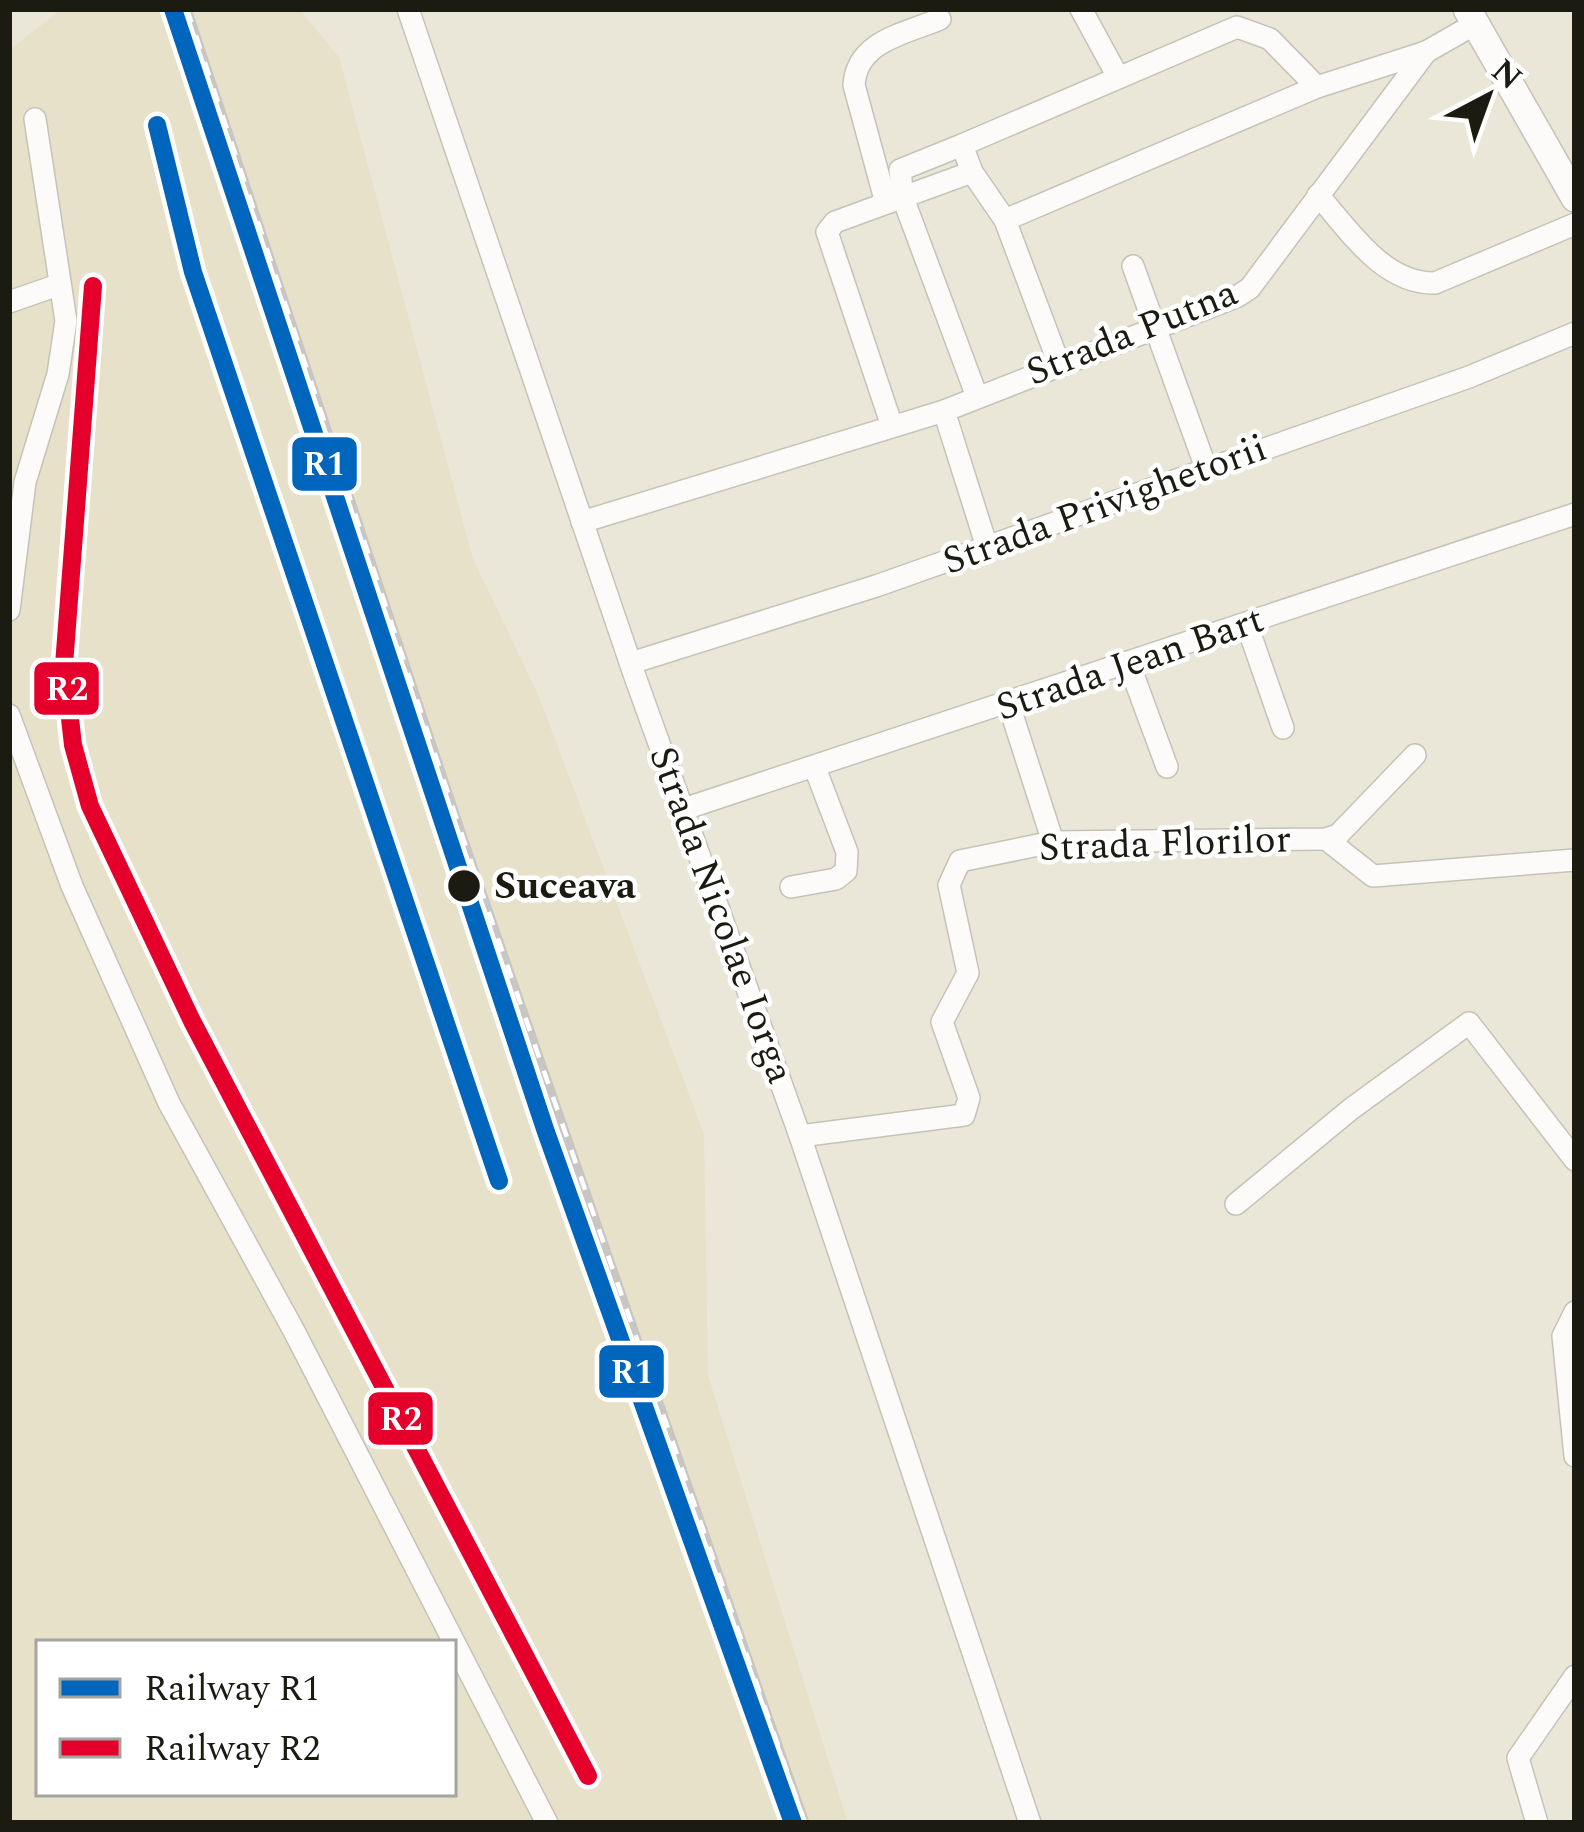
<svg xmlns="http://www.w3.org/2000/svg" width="1584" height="1832" viewBox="0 0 1584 1832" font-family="Spectral,serif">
  <rect width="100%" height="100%" fill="#eae7d9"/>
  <path fill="#e7e1ca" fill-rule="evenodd" d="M 62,9 L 299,9 L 339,57 L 473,559 L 538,694 L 704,1134 L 708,1375 L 848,1823 L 9,1823 L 9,50 ZM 39,1643 L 453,1643 L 453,1793 L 39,1793 Z"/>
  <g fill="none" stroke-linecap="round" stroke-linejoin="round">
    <defs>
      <g id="minor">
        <polyline points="408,9 633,671 800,1136 1030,1823"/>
        <polyline points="1081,9 1118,77"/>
        <polyline points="962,145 900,170 903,198 976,394"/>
        <path d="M 1318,195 C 1349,230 1383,284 1435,283 L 1575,224"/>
        <path d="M 886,203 L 854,85 C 857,41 904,34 940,19"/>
        <polyline points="1005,220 1317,87 1426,52 1475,24"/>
        <polyline points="1133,266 1206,468"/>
        <polyline points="9,302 58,285"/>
        <polyline points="1059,364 1005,220 972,172 962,145 1237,27 1270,39 1317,87"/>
        <polyline points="944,411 987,547"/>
        <polyline points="891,423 827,232 835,222 972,172"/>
        <polyline points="582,522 944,411 1238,296 1250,288 1426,52"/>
        <polyline points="9,610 25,482 58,374 66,321 35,119"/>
        <polyline points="1247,625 1283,728"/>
        <polyline points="631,663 876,586 1469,377 1575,333"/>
        <polyline points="1129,664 1167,767"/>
        <polyline points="1009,705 1053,842"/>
        <polyline points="9,715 72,886 169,1103 294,1331 547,1823"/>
        <polyline points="684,809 1575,514"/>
        <polyline points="1326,839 1373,876 1575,860"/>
        <polyline points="791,887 836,879 846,871 847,852 815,768"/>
        <polyline points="800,1136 964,1115 969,1098 942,1022 968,973 949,885 960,861 1053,842 1326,839 1338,835 1415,755"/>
        <polyline points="1236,1204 1351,1109 1469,1023 1575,1160"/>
        <polyline points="1575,1312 1563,1336 1575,1456"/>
        <polyline points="1537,1823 1518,1758 1575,1676"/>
      </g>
      <polyline id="major" points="1467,9 1575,198"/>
    </defs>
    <use href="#minor" stroke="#c5c3b8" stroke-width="24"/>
    <use href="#major" stroke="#c5c3b8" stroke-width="30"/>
    <use href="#minor" stroke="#fcfbf9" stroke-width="21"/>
    <use href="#major" stroke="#fcfbf9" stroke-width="27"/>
    <defs>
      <g id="rail">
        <polyline points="187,9 463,838 805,1823"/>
        <polyline points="157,125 193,272 499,1181"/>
        <polyline points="93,286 64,665 73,745 90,806 192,1021 588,1776"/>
      </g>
    </defs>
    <use href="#rail" stroke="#c7c6c2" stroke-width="9"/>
    <use href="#rail" stroke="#fff" stroke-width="4.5" stroke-dasharray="14" stroke-linecap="butt"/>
    <defs>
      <g id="rail-1">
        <polyline points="173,9 546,1132 793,1823"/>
        <polyline points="157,125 193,272 499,1181"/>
      </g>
      <polyline id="rail-2" points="93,286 64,665 73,745 90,806 192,1021 588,1776"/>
    </defs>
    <use href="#rail-1" stroke="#fff" stroke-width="27"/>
    <use href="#rail-2" stroke="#fff" stroke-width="27"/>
    <use href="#rail-1" stroke="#0065bd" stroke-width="18"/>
    <use href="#rail-2" stroke="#e4002b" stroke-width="18"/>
  </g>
  <circle fill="#1c1b12" stroke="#fff" stroke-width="4.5" cx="464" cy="886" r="18"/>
  <g text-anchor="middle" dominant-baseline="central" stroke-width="9" stroke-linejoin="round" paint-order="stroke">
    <g font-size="39" fill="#1c1b12" stroke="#fff">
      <text transform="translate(1132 333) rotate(-22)">Strada Putna</text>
      <text transform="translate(1105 505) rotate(-20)">Strada Privighetorii</text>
      <text transform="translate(1130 664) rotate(-19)">Strada Jean Bart</text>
      <text transform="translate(1165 844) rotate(-2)">Strada Florilor</text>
      <text transform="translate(721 915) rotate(70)">Strada Nicolae Iorga</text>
    </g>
    <g font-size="39" font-weight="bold" fill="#1c1b12" stroke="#fff" text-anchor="start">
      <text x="494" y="886">Suceava</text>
    </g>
  </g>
  <g stroke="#fff" stroke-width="4.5">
    <rect x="290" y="435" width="69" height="58" rx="12" fill="#0065bd"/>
    <rect x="32" y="660" width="69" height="57" rx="12" fill="#e4002b"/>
    <rect x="597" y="1343" width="69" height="57" rx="12" fill="#0065bd"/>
    <rect x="366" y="1390" width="69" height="57" rx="12" fill="#e4002b"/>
  </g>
  <g font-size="33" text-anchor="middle" font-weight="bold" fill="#fff">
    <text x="324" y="475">R1</text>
    <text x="67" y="700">R2</text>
    <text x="632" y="1383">R1</text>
    <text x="401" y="1430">R2</text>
  </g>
  <rect width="1584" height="1832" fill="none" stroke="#1c1b12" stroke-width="24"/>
  <rect x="36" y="1640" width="420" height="156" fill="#ffffff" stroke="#a4a4a0" stroke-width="3"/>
  <rect x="60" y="1679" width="60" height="18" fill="#0065bd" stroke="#a4a4a0" stroke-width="3"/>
  <text x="144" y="1700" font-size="36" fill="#1c1b12">Railway R1</text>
  <rect x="60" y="1739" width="60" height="18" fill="#e4002b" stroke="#a4a4a0" stroke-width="3"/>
  <text x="144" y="1760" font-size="36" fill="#1c1b12">Railway R2</text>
  <g transform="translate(1488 96) rotate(41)" stroke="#ffffff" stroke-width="9" paint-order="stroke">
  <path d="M0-9L21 45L0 30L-21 45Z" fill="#1c1b12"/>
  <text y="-18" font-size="33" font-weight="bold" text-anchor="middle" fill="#1c1b12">N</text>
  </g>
</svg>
